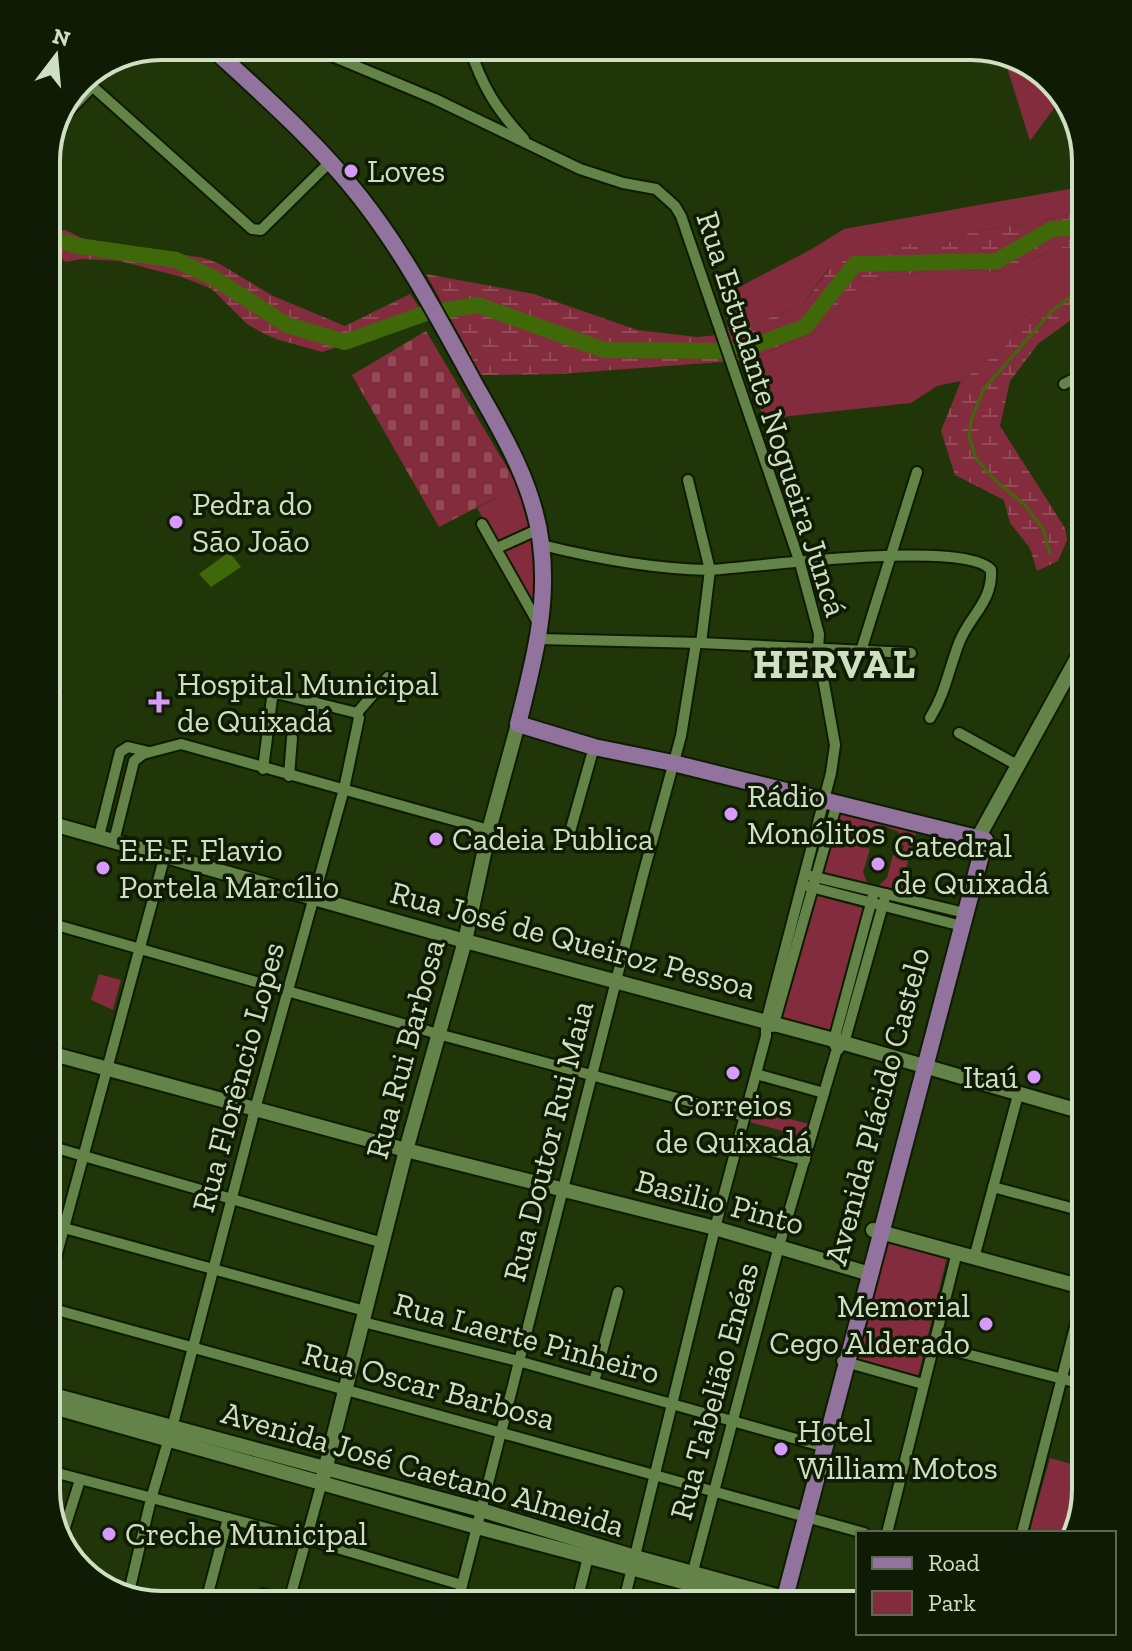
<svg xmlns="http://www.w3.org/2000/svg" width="1132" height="1651" viewBox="0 0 1132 1651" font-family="'Zilla Slab',serif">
  <defs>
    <pattern id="wetland-marsh" width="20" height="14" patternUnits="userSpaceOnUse" patternTransform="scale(2)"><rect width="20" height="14" fill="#832c3d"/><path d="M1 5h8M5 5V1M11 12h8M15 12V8" fill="none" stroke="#934a57"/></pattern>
    <pattern id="cemetery-stones" width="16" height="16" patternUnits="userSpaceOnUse" patternTransform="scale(2)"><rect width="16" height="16" fill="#832c3d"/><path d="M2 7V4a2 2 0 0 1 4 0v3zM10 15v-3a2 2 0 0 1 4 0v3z" fill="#934a57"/></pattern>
  </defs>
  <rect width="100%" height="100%" fill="#203609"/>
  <g fill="#832c3d">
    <polygon points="1003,55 1034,65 1063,96 1030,141"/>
    <polygon points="1086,186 1086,210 1034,223 974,231 946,244 901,244 829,268 802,305 728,334 724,295 810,250 844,229"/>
    <polygon points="1057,248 1082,249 1086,252 1086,262 1049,300 1023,318 1006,346 961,381 937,386 911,403 763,419 748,360 814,333 864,282 938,269 1006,272"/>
    <polygon points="521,484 535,528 498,544 477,508"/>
    <polygon points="535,536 537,612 504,551"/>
    <polygon points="840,809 917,830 902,882 917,887 914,897 876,888 887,878 893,855 902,853 904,846 897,841 899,832 884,826 876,826 873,834 864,835 862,842 865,847 870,849 863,872 868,885 822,874"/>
    <polygon points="815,895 863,908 830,1031 782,1019"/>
    <polygon points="99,974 121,980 113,1010 91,1000"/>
    <polygon points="749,1108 809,1124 805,1137 746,1121"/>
    <polygon points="884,1236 948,1253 918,1376 852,1358"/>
    <polygon points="1050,1458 1086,1468 1086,1490 1074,1533 1029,1533"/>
  </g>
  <g fill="url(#wetland-marsh)">
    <polygon points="1086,210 1086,252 1081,249 1057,248 1006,272 938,269 864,282 814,333 748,360 559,374 481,375 426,274 534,294 637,330 697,337 728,334 802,305 830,268 858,253 901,244 946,244 974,231 1034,223"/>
    <polygon points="59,230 65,230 84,239 204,258 220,264 273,296 345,326 410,294 427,319 322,352 276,339 261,332 247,324 212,289 182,277 120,261 81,259 66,262 60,257 54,258 46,255 46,231 55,234"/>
    <polygon points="1086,262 1086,309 1038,344 1010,381 1000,426 1065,528 1067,540 1058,561 1037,571 1030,548 1010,523 1004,500 955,475 941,431 961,381 1006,346 1023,318 1049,300"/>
  </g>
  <polygon fill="url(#cemetery-stones)" points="426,331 518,486 439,527 352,375"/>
  <polygon fill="#3f6908" points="229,552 241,567 211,587 199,574"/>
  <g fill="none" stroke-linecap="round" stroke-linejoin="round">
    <polyline stroke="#3f6908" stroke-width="3" points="1050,553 1043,529 1025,505 998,483 976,459 969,436 972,418 983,390 1051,312 1086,284"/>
    <g stroke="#3f6908" stroke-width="16">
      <polyline points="46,237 78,246 176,260 214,278 287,325 345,342 426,313"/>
      <polyline points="445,310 478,305 604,350 738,351 805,327 855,264 997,261 1052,229 1086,227"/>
    </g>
    <defs>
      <g id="street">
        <polyline points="308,46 435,99 580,169 623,183 656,189 675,206 681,216 800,563 819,634 818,650 835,745 831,773 766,1022 766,1036 715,1228 623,1605"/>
        <path d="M 469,46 C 482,86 496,109 524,139"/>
        <polyline points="83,78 252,229 261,230 330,162"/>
        <polyline points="64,116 92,87"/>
        <polyline points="1064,384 1086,373"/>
        <polyline points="688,480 710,570 701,643"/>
        <polyline points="482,524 538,623"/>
        <path d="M 542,545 C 598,559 652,569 710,570 C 755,567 966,539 991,570 C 993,602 969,616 959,643 C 949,669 945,694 930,718"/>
        <polyline points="497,548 539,529"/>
        <polyline points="539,639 701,643 911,653"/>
        <polyline points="861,651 917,472"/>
        <polyline points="313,713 315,701"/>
        <polyline points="46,728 56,692"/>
        <polyline points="959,733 1017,765"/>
        <polyline points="263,769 272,698 276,693 357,713"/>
        <polyline points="289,776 292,738"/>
        <polyline points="99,836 120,752 128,747 149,752"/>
        <polyline points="568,839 594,747"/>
        <polyline points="114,841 134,761 143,754 181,744 489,830"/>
        <polyline points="811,876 965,913"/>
        <polyline points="807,886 962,926"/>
        <polyline points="46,922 438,1034 744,1116"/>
        <polyline points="773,1027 837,803"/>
        <polyline points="835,1046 834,1040 874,892"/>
        <polyline points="756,1074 824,1093"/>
        <polyline points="737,1142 805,1160"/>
        <polyline points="46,1145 383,1243"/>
        <polyline points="993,1187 1086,1212"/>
        <polyline points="46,1223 365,1311"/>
        <polyline points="974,1258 1018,1095"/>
        <polyline points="46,1294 165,855"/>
        <polyline points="46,1307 864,1533"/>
        <polyline points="363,1322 518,1361 825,1447"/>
        <polyline points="932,1345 1086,1385"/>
        <polyline points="842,1361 923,1384"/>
        <polyline points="594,1382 618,1292"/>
        <polyline points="46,1470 307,1539 462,1585"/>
        <polyline points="887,1533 957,1252"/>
        <polyline points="1022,1533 1086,1284"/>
        <polyline points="60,1543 80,1480"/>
        <polyline points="263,1594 306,1605"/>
        <polyline points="128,1596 151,1499 172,1428 255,1109 344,789 359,718 357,713 388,677"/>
        <polyline points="784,1598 813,1605"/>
        <polyline points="205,1605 228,1518"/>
        <polyline points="288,1605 322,1482"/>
        <polyline points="457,1605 643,875 681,736 696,643"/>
        <polyline points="576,1605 589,1553"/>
        <polyline points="684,1605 779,1246 836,1052 844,1043 886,894"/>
      </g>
      <g id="secondary">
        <polyline points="46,822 465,941 834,1040 1086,1113"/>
        <polyline points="978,838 1086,642"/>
        <polyline points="46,1052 406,1150 715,1228 870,1274"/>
        <polyline points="873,1230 1086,1288"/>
        <polyline points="46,1393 481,1510 635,1557 784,1598"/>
        <polyline points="46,1405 477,1527 769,1605"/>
        <polyline points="322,1482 406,1150 465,941 489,830 518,724"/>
      </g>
      <path id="primary" d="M 210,46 C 261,93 317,142 360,197 C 405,254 439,319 474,383 C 503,434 534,485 541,544 C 549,607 533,664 518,724 L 594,747 L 673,763 L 985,840 L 783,1605"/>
    </defs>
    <use href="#street" stroke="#0d1c00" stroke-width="14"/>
    <use href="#secondary" stroke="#0d1c00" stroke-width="18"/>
    <use href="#primary" stroke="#0d1c00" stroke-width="20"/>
    <use href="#street" stroke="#638348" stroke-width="10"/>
    <use href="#secondary" stroke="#638348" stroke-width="14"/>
    <use href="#primary" stroke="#91739e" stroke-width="16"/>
  </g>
  <g fill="#d69bfa" stroke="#0f1b04" stroke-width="3">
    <circle cx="351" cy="171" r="8"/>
    <circle cx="176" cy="522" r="8"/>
    <path d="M155 690h8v8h8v8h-8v8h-8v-8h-8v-8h8z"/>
    <circle cx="731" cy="814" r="8"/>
    <circle cx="436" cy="839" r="8"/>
    <circle cx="878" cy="864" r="8"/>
    <circle cx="103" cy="868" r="8"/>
    <circle cx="733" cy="1073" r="8"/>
    <circle cx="1034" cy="1077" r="8"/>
    <circle cx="986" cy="1324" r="8"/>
    <circle cx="781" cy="1449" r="8"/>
    <circle cx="109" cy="1534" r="8"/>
  </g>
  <g text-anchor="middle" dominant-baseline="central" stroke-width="7" stroke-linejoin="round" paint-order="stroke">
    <g font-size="32" fill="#cee0c1" stroke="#0f1b04" text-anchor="start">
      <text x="367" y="171">Loves</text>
      <text x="192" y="504">Pedra do<tspan x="192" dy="37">São João</tspan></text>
      <text x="177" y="684">Hospital Municipal<tspan x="177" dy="37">de Quixadá</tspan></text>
      <text x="747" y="796">Rádio<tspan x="747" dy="37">Monólitos</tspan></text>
      <text x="452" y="839">Cadeia Publica</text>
      <text x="894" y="846">Catedral<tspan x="894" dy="37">de Quixadá</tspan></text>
      <text x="119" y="850">E.E.F. Flavio<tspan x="119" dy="37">Portela Marcílio</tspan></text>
      <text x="1018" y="1077" text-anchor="end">Itaú</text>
      <text x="733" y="1105" text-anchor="middle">Correios<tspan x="733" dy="37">de Quixadá</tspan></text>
      <text x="970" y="1306" text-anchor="end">Memorial<tspan x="970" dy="37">Cego Alderado</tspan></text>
      <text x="797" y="1431">Hotel<tspan x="797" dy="37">William Motos</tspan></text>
      <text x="125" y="1534">Creche Municipal</text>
    </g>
    <g font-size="32" fill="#cee0c1" stroke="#0f1b04">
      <text transform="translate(772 414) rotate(72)">Rua Estudante Nogueira Juncá</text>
      <text transform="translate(573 940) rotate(15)">Rua José de Queiroz Pessoa</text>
      <text transform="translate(405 1049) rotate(-75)">Rua Rui Barbosa</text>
      <text transform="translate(238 1077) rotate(-75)">Rua Florêncio Lopes</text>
      <text transform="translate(877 1106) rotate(-75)">Avenida Plácido Castelo</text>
      <text transform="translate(548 1141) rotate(-76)">Rua Doutor Rui Maia</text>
      <text transform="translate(720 1202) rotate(15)">Basilio Pinto</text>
      <text transform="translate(527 1338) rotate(15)">Rua Laerte Pinheiro</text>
      <text transform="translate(429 1386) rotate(15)">Rua Oscar Barbosa</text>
      <text transform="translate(714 1391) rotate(-75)">Rua Tabelião Enéas</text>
      <text transform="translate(423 1469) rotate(16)">Avenida José Caetano Almeida</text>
    </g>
    <g font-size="40" font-weight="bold" letter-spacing="2" fill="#cee0c1" stroke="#0f1b04">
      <text x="835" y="664">HERVAL</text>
    </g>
  </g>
  <path d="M0 0H1132V1651H0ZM161 60H971A101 101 0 0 1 1072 161V1490A101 101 0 0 1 971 1591H161A101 101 0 0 1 60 1490V161A101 101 0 0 1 161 60Z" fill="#0f1b04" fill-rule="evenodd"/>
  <path fill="none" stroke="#cee0c1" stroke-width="4" d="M161 60H971A101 101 0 0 1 1072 161V1490A101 101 0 0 1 971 1591H161A101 101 0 0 1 60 1490V161A101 101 0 0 1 161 60Z"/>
  <rect x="856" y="1531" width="260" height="104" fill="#0f1b04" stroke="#5b6a50" stroke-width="2"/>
  <rect x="872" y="1557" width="40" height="12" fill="#91739e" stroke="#5b6a50" stroke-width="2"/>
  <text x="928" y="1571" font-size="24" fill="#cee0c1">Road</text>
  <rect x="872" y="1591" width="40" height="24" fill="#832c3d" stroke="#5b6a50" stroke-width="2"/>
  <text x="928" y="1611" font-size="24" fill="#cee0c1">Park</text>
  <g transform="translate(56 56) rotate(16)" stroke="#0f1b04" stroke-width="6" paint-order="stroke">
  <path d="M0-6L14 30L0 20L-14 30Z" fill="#cee0c1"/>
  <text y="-12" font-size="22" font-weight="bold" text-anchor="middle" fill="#cee0c1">N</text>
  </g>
</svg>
